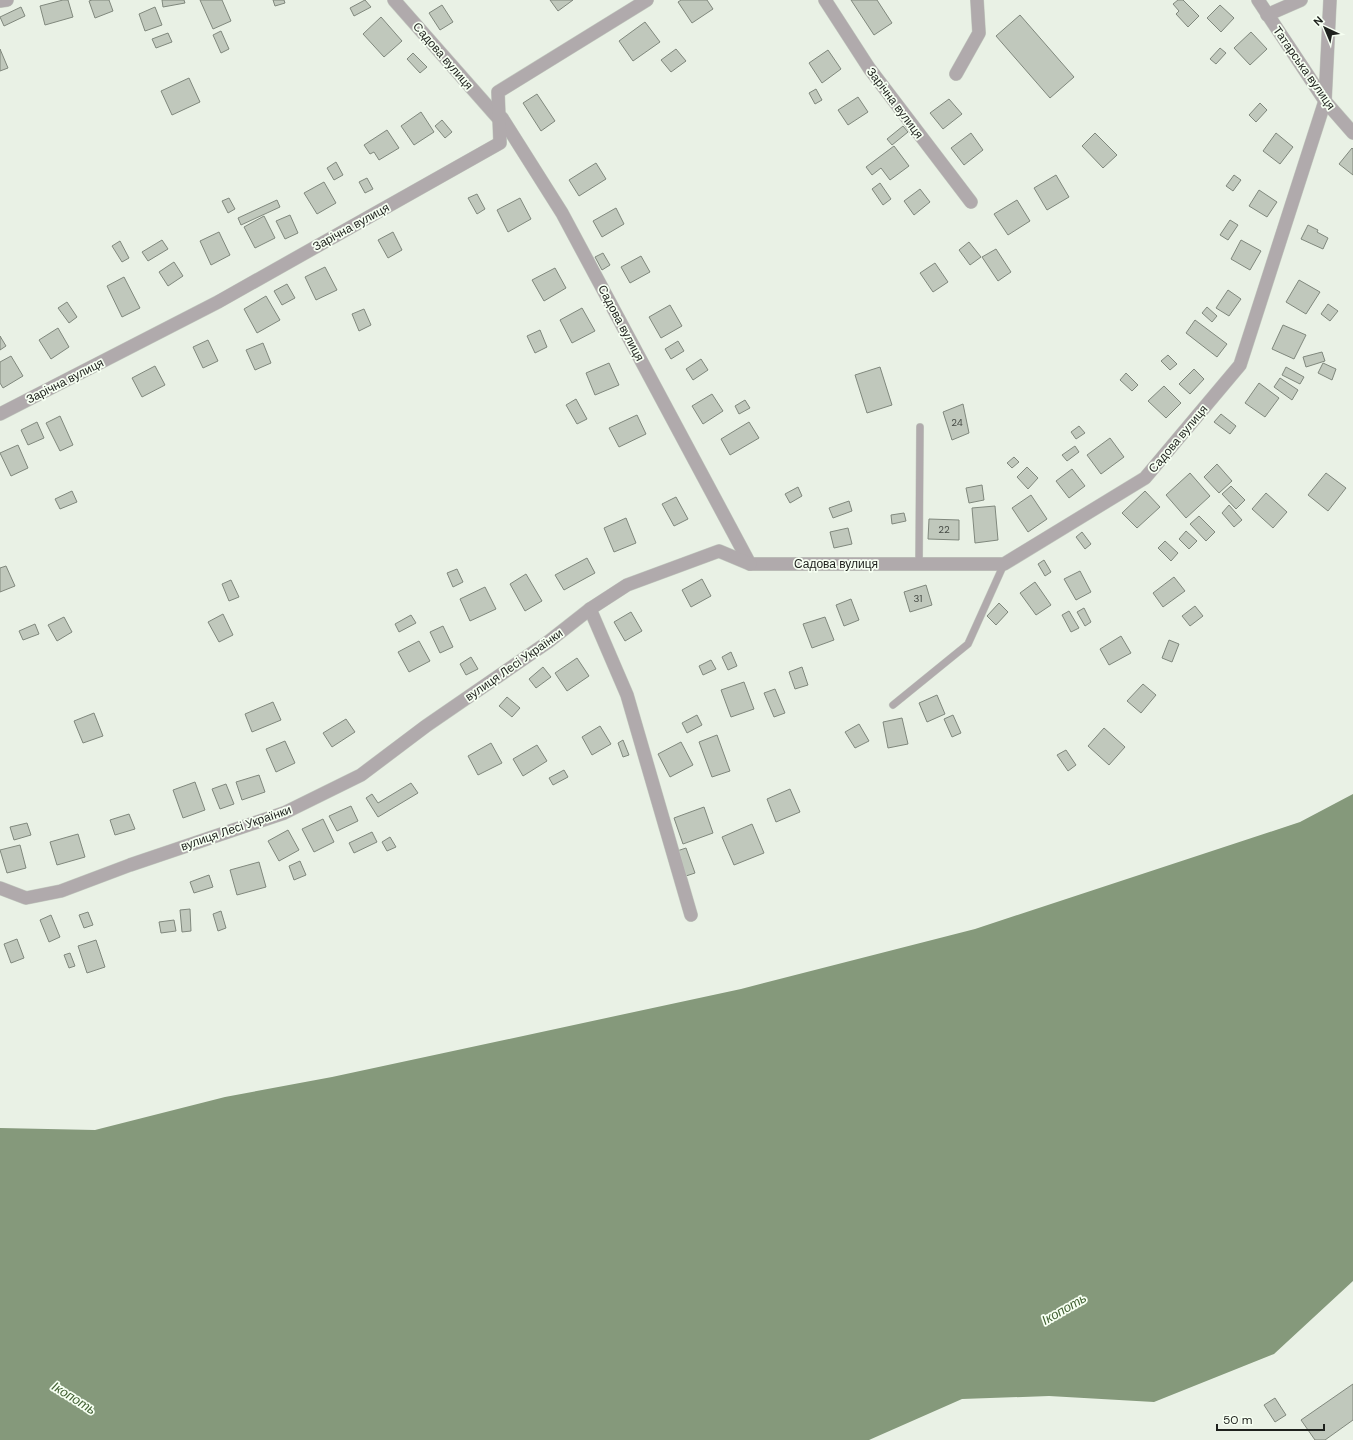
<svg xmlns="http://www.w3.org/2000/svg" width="1353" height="1440" viewBox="0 0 1353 1440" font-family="'DM Sans',sans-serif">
  <rect width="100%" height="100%" fill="#e9f1e5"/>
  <polygon fill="#85997b" points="1353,794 1353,1281 1274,1354 1154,1402 1049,1396 962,1399 869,1440 0,1440 0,1128 95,1130 225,1097 332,1077 741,989 975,929 1300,822"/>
  <g fill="#c0c8bc" stroke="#80887d">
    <polygon points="63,0 68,0 73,17 45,25 40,6"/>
    <polygon points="92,0 109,0 113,11 95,18 89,1"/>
    <polygon points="162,0 184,0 185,3 163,7"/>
    <polygon points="200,0 222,0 231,21 213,29"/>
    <polygon points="273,0 284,0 285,3 275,6"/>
    <polygon points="365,0 371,7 354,16 350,8"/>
    <polygon points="550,0 573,0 558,11"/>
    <polygon points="681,0 707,0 713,9 692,23 678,2"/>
    <polygon points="851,0 877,0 892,23 874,35"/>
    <polygon points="1178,0 1183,0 1199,16 1188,27 1176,14 1179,11 1173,4"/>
    <polygon points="442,5 453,22 440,30 429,13"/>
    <polygon points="1220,5 1234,18 1221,32 1207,18"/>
    <polygon points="21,7 25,16 4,26 0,17"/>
    <polygon points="155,7 162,25 145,31 139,14"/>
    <polygon points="1020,15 1074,77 1050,98 996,36"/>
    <polygon points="381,17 402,41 384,57 363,34"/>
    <polygon points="645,22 660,42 633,61 619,41"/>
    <polygon points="221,31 229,49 221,53 213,35"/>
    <polygon points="1251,32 1267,49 1250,65 1234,48"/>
    <polygon points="168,33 172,42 156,48 152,39"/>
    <polygon points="1220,48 1226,53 1216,64 1210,59"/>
    <polygon points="0,49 8,68 0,71"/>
    <polygon points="676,49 686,61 671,72 661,60"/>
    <polygon points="828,50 841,69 822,83 809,63"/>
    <polygon points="413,53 427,67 420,73 407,59"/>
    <polygon points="189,78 200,102 172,115 161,91"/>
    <polygon points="816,89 822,100 815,104 809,93"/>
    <polygon points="537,94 555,121 541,131 523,103"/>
    <polygon points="858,97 868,112 848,125 838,110"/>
    <polygon points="949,99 962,114 943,129 930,113"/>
    <polygon points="1260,103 1267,110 1256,122 1249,115"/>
    <polygon points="421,112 434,132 414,145 401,126"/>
    <polygon points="442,120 452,132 445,138 435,126"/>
    <polygon points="903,126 908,132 892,145 887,139"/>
    <polygon points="387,130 399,148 379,160 374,152 370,154 364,145"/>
    <polygon points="971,133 983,150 964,165 951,148"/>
    <polygon points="1095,133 1117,155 1103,168 1082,146"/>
    <polygon points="1276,133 1293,147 1280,164 1263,151"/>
    <polygon points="894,146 909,166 890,180 881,168 872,175 866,167"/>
    <polygon points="1352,148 1353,149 1353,175 1339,164"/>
    <polygon points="336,162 343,175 334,180 327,168"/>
    <polygon points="596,163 606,179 579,196 569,180"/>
    <polygon points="1056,175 1069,197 1047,210 1034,188"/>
    <polygon points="1234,175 1241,180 1233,191 1226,186"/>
    <polygon points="367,178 373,189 365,193 359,182"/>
    <polygon points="324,182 336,203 317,214 304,193"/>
    <polygon points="880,183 891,199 883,205 872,189"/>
    <polygon points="920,189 930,202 914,215 904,201"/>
    <polygon points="1259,190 1277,202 1267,217 1249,206"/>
    <polygon points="477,194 485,209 477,214 468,198"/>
    <polygon points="229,198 235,209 228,213 222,201"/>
    <polygon points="520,198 531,219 508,232 497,210"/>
    <polygon points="277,200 280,207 241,225 238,218"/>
    <polygon points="1017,200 1030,221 1008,235 994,214"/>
    <polygon points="616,208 624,224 602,237 593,221"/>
    <polygon points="290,215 298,233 285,239 276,221"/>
    <polygon points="264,216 275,238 255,248 244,227"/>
    <polygon points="1230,220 1238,225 1228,240 1220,235"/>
    <polygon points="1308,225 1318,230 1317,232 1328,238 1323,249 1301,239"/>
    <polygon points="219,232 230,255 211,265 200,241"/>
    <polygon points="393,232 402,250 388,258 378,240"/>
    <polygon points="162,240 168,249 148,261 142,252"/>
    <polygon points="1241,240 1261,251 1250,270 1231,259"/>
    <polygon points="120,241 129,258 122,262 112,246"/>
    <polygon points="969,242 981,257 970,265 959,250"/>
    <polygon points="996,249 1011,272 998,281 982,257"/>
    <polygon points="603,253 610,265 602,270 595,257"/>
    <polygon points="641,256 650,272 630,283 621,267"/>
    <polygon points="174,262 183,276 168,286 159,272"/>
    <polygon points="935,263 948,282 933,292 920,273"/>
    <polygon points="325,267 337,290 316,300 305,277"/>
    <polygon points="555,268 566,288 544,301 532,280"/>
    <polygon points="124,277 140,308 122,317 107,286"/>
    <polygon points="1299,280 1320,292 1306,314 1286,302"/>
    <polygon points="287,284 295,298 282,305 274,291"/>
    <polygon points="1228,290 1241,299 1229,316 1216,308"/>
    <polygon points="266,296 280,320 257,333 244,309"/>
    <polygon points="67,302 77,317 69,323 58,308"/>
    <polygon points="1328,304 1338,311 1330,321 1321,314"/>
    <polygon points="670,305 682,326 661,338 649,317"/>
    <polygon points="1207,307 1217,316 1212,322 1202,313"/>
    <polygon points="582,308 595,331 572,343 560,320"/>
    <polygon points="364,309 371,325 359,331 352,314"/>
    <polygon points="1195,320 1227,344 1217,357 1186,333"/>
    <polygon points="1283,325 1306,335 1294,359 1272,349"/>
    <polygon points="58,328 69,347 51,359 39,340"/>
    <polygon points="540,330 547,347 535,353 527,336"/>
    <polygon points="0,336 6,346 0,350"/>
    <polygon points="208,340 218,361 203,368 193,347"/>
    <polygon points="678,341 684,351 671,359 665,349"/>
    <polygon points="263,343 271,363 255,370 246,350"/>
    <polygon points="1322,352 1325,361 1306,367 1303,357"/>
    <polygon points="1168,355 1177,364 1170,370 1161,361"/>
    <polygon points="11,356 23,376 3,388 0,383 0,362"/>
    <polygon points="701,359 708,370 693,380 686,369"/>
    <polygon points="609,363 619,385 595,395 586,373"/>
    <polygon points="1323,363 1336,369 1332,380 1318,373"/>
    <polygon points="155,366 165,385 142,397 132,378"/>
    <polygon points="880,367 892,405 867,413 855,375"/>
    <polygon points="1286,367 1304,377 1300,384 1282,375"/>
    <polygon points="1194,369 1204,379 1190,394 1179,384"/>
    <polygon points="1126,373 1138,385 1132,391 1120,380"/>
    <polygon points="1280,378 1298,390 1292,400 1274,387"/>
    <polygon points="1259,383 1279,398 1265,417 1245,403"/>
    <polygon points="1164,386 1181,403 1166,418 1148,401"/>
    <polygon points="712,394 723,411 703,424 692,406"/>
    <polygon points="576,399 587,419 577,424 566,405"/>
    <polygon points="745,400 750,408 739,414 735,406"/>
    <polygon points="963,404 969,433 952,440 943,412"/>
    <polygon points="1221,414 1236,426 1230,434 1214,422"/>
    <polygon points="637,415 646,434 619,447 609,428"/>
    <polygon points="60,416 73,445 60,451 46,423"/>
    <polygon points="37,422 44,438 28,445 21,430"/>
    <polygon points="749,422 759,438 730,455 721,439"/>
    <polygon points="1079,426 1085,433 1076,439 1071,432"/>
    <polygon points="1110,438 1124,457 1101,474 1087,455"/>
    <polygon points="18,445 28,468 11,476 0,453"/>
    <polygon points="1075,446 1079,452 1067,461 1062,455"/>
    <polygon points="1014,457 1019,462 1012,468 1007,463"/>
    <polygon points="1217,464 1232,481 1219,493 1204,477"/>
    <polygon points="1027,467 1038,478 1028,489 1017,477"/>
    <polygon points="1072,469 1085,486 1069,498 1056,481"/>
    <polygon points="1190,473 1210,496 1186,518 1166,495"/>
    <polygon points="1326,473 1346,488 1328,511 1308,495"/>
    <polygon points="982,485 984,500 969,503 966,488"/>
    <polygon points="1231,486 1245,500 1236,509 1222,494"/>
    <polygon points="798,487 802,496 790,503 785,494"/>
    <polygon points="72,491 77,502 60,509 55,499"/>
    <polygon points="1145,491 1160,507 1137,528 1122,513"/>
    <polygon points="1266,493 1287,512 1273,528 1252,509"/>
    <polygon points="1031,495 1047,519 1028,532 1012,508"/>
    <polygon points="676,497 688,519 674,526 662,504"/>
    <polygon points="849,501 852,511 833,518 829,508"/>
    <polygon points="1229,505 1242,520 1234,527 1222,513"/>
    <polygon points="995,506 998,540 975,543 972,508"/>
    <polygon points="904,513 906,521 892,524 891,515"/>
    <polygon points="1199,516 1215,532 1206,541 1190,524"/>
    <polygon points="626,518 636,543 614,552 604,528"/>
    <polygon points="929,519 959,520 959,540 928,539"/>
    <polygon points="848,528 852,544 834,548 830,532"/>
    <polygon points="1186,531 1197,541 1189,549 1179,539"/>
    <polygon points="1082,532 1091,544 1085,549 1076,537"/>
    <polygon points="1165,541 1178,553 1171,561 1158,548"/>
    <polygon points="587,558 595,573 564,590 555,575"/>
    <polygon points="1044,560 1051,572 1045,576 1038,564"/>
    <polygon points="6,566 15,586 0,592 0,568"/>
    <polygon points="457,569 463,582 453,587 447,573"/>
    <polygon points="1080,571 1091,592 1076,600 1064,579"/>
    <polygon points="526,574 542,601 525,611 510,584"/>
    <polygon points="1174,577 1185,591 1163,607 1153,593"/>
    <polygon points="702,579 711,596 691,607 682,590"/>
    <polygon points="231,580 239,597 229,601 222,584"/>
    <polygon points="1035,582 1051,605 1036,615 1020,593"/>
    <polygon points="926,585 932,605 910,612 904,592"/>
    <polygon points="485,587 496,609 470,621 460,599"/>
    <polygon points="851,599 859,620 844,626 836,605"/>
    <polygon points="999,603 1008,612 996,625 987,616"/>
    <polygon points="1195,606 1203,616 1190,626 1182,616"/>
    <polygon points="1084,608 1091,622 1085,626 1077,612"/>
    <polygon points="1069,611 1079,628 1071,632 1062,615"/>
    <polygon points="631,612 642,631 625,641 614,622"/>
    <polygon points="223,614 233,635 219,642 208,622"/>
    <polygon points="411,615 416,623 399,632 395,624"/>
    <polygon points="64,617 72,632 57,641 48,625"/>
    <polygon points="825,617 834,640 812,648 803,624"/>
    <polygon points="35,624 39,634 23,640 19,631"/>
    <polygon points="443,626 453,647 440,653 430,632"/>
    <polygon points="1121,636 1131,653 1109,665 1100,649"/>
    <polygon points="1169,640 1179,644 1172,662 1162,658"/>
    <polygon points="419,641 430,661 409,672 398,652"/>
    <polygon points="731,652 737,666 728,670 722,657"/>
    <polygon points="471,657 478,669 466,675 460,664"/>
    <polygon points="577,658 589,676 567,691 555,673"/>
    <polygon points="711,660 716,669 703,675 699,666"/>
    <polygon points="543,667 551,677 536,688 529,679"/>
    <polygon points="802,667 808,685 795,689 789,672"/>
    <polygon points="744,682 754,709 731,717 721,690"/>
    <polygon points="1143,684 1156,695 1141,713 1127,701"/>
    <polygon points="775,689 785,713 774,717 764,693"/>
    <polygon points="937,695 945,714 927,722 919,703"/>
    <polygon points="507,697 520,708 512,717 499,706"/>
    <polygon points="273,702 281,720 252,732 245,714"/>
    <polygon points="94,713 103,736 83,743 74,721"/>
    <polygon points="697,715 702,725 687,733 682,723"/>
    <polygon points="953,715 961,733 952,737 944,719"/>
    <polygon points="902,718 908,744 888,748 883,722"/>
    <polygon points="346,719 355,732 332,747 323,733"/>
    <polygon points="859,724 869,741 855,748 845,732"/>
    <polygon points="600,726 611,744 592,755 582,737"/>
    <polygon points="1104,728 1125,747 1109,765 1088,746"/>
    <polygon points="717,735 730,771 712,777 699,742"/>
    <polygon points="623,740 629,755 623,757 618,743"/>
    <polygon points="285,741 295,763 276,772 266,749"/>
    <polygon points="681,742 693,765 670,777 658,754"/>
    <polygon points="491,743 502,763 478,775 468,756"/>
    <polygon points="537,745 547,761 523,776 513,759"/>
    <polygon points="1066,750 1076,765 1068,771 1057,755"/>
    <polygon points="564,770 568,777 553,785 549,778"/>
    <polygon points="259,775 265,792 242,800 236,782"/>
    <polygon points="195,782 205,810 183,818 173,790"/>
    <polygon points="411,783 418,793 378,817 366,798 372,794 378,803"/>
    <polygon points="226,784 234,804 220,809 212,789"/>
    <polygon points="790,789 800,812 776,822 767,799"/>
    <polygon points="351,806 358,821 337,831 329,816"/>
    <polygon points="704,807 713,833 683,844 674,818"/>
    <polygon points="129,814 135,829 115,835 110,820"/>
    <polygon points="323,819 334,842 314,852 302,829"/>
    <polygon points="27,823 31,835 14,840 10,827"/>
    <polygon points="752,824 764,853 734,865 722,837"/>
    <polygon points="288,830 299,850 279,861 268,841"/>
    <polygon points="372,832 377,842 354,853 349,843"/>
    <polygon points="78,834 85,857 57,865 50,842"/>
    <polygon points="390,837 396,847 387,851 382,842"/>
    <polygon points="20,845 26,868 7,873 0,850"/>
    <polygon points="686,848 695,873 686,876 677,851"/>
    <polygon points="300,861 306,875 294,880 289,866"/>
    <polygon points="259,862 266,887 237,895 230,870"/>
    <polygon points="209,875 213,887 194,893 190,882"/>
    <polygon points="190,909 191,931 182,932 180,910"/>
    <polygon points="221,911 226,928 218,931 213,914"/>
    <polygon points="88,912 93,925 84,928 79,915"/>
    <polygon points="51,915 60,937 49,942 40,920"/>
    <polygon points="174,920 176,931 161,933 159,922"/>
    <polygon points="17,939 24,958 11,963 4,944"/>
    <polygon points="96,940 105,967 87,973 78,946"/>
    <polygon points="70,953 75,966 69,968 64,955"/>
    <polygon points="1353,1384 1353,1420 1325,1440 1315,1440 1301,1420"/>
    <polygon points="1275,1398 1286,1415 1275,1422 1264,1405"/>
  </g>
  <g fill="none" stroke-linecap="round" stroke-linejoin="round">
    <defs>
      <g id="lane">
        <polyline points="919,564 920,427"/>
        <polyline points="893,705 968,644 1004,564"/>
      </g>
      <g id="street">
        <polyline points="394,0 498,118 502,118 562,213 750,564 1004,564 1145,478 1240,365 1325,101 1330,0"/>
        <polyline points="825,0 869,68 971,202"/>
        <polyline points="1258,0 1325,101 1353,133"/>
        <polyline points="0,1 7,0"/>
        <polyline points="1267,15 1301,0"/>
        <polyline points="956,74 979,33 977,0"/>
        <polyline points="0,414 218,302 500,143 498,92 647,0"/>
        <polyline points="590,609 627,695 691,915"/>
        <polyline points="0,888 26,898 61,891 130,865 284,813 361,775 426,726 548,642 590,609 627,585 719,551 750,564"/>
      </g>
    </defs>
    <use href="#lane" stroke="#c4ccc1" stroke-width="8"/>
    <use href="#street" stroke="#c4ccc1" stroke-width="14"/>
    <use href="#lane" stroke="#b0aaac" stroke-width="7"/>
    <use href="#street" stroke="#b0aaac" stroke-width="13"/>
  </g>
  <g text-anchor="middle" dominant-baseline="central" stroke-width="3.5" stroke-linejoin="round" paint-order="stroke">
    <g font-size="10" fill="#464b45">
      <text x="957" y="422">24</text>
      <text x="944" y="529">22</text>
      <text x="918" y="598">31</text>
    </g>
    <g font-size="12" fill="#1e211d" stroke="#f6fff2">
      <text transform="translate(443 56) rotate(49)">Садова вулиця</text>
      <text transform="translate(1304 68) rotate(55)">Татарська вулиця</text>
      <text transform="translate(895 103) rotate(53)">Зарічна вулиця</text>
      <text transform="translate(351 227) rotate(-29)">Зарічна вулиця</text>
      <text transform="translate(621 323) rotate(62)">Садова вулиця</text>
      <text transform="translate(65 381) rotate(-27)">Зарічна вулиця</text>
      <text transform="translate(1178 439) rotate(-50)">Садова вулиця</text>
      <text x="836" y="564">Садова вулиця</text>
      <text transform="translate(514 665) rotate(-35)">вулиця Лесі Українки</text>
      <text transform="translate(236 828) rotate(-19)">вулиця Лесі Українки</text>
    </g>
    <g font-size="13" font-style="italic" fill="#426133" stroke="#f6fff2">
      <text transform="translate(1064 1309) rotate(-30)">Ікопоть</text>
      <text transform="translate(74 1398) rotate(32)">Ікопоть</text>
    </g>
  </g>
  <g transform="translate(1325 28) rotate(316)" stroke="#f6fff2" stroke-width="3" paint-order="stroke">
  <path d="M0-3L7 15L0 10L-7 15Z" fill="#1e211d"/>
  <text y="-6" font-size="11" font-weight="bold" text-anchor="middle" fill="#1e211d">N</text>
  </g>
  <path d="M1217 1424v6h107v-6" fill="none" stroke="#1e211d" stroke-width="2"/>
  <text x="1223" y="1424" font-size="12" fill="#1e211d" stroke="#f6fff2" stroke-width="3" paint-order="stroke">50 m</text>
</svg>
